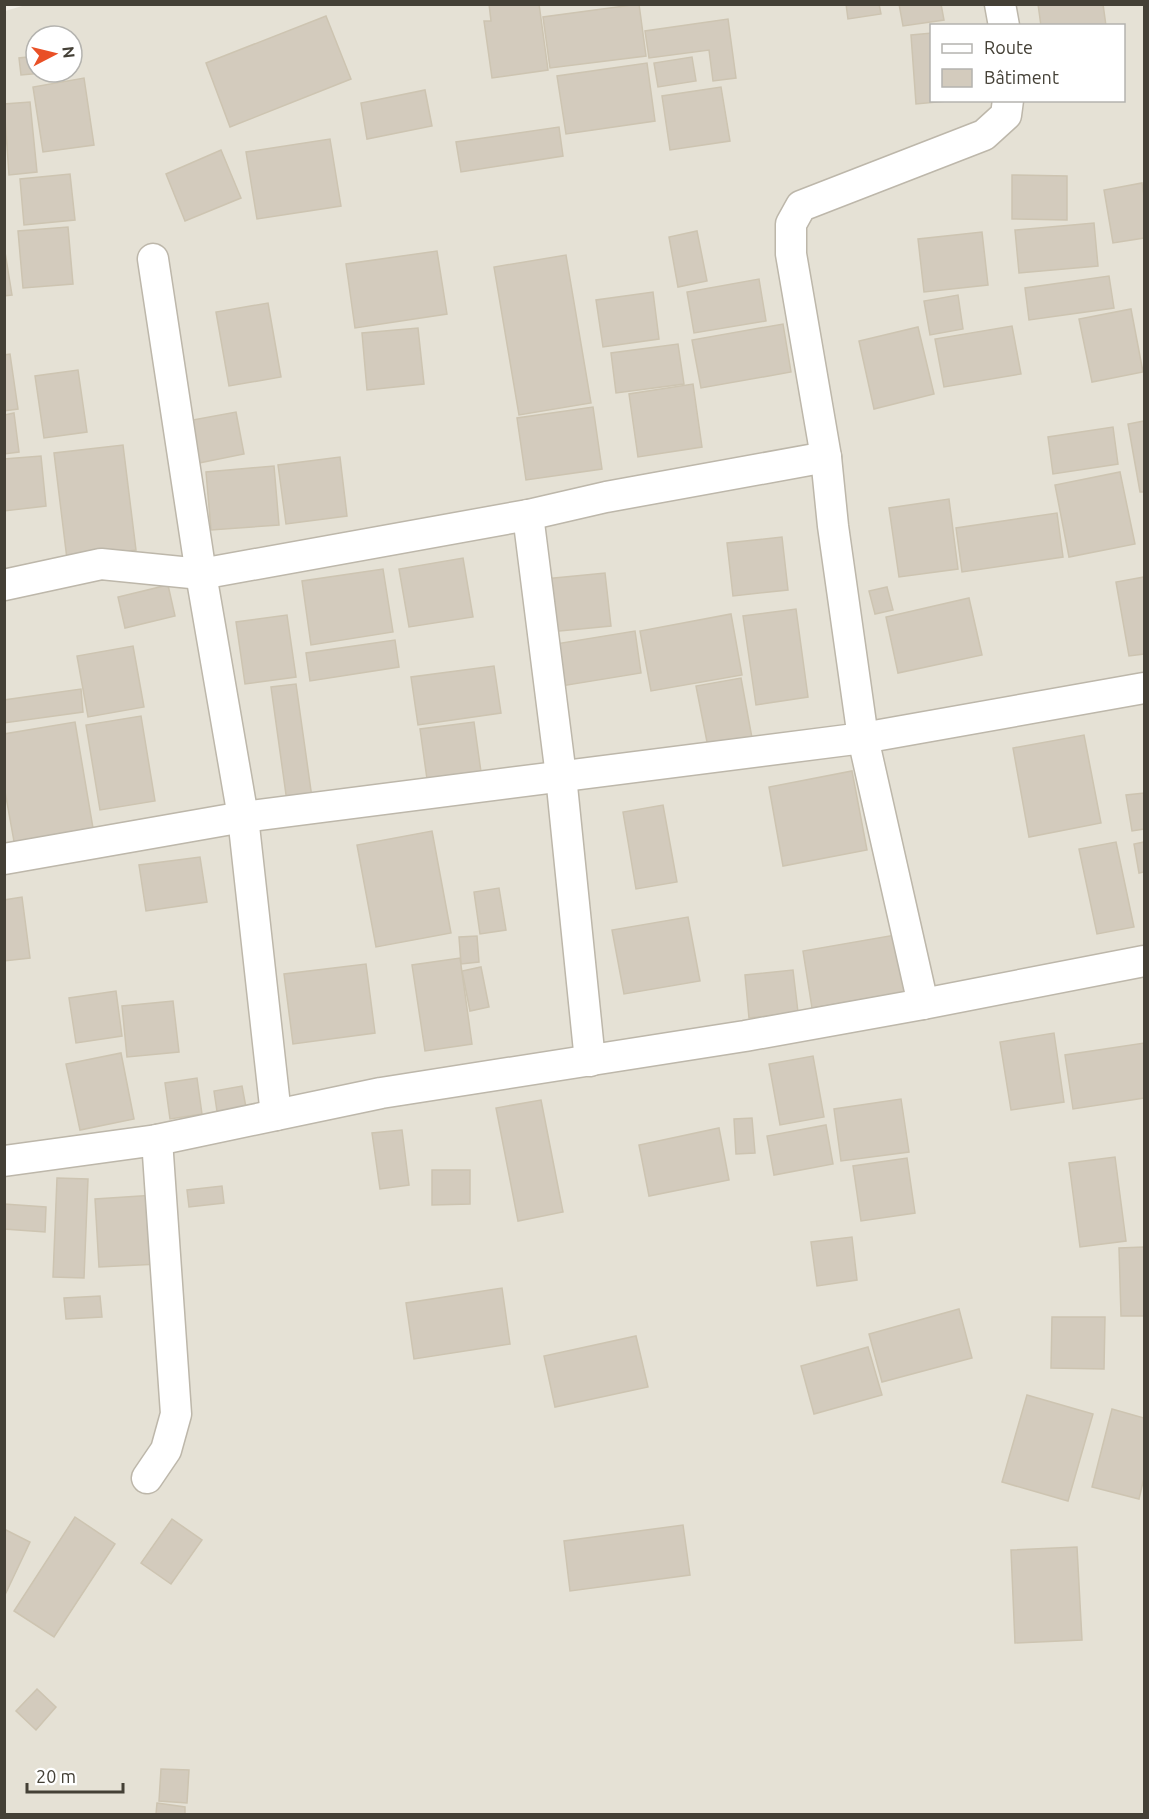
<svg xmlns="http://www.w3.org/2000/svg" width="1149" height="1819" viewBox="0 0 1149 1819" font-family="Ubuntu,sans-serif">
  <rect width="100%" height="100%" fill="#f2efe7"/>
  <path fill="#e5e1d5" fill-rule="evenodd" d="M 29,4 L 1144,5 L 1144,1814 L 5,1814 L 5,11 ZM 932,26 L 1124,26 L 1124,100 L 932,100 ZM 36,36 L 72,36 L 72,72 L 36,72 Z"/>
  <g fill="#d3cbbd" stroke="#cdc4b1" stroke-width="1.5">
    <polygon points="489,4 539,4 548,70 492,78 484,21 491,21"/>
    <polygon points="639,4 646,56 550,68 543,17"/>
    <polygon points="846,4 879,4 881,14 848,19"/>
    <polygon points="899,4 941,4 944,20 903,26"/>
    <polygon points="1038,4 1103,4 1106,26 1041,26"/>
    <polygon points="326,16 351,79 230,127 206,63"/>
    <polygon points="728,19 736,78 713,81 709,50 649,58 645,31"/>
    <polygon points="932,33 932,100 958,100 916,104 911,35"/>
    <polygon points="36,56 36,72 55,72 21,75 19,58"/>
    <polygon points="692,57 696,81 658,87 654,63"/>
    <polygon points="647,63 655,121 566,134 557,76"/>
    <polygon points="84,78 94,145 43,152 33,87"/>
    <polygon points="721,87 730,141 670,150 662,96"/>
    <polygon points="425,90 432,126 367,139 361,103"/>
    <polygon points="30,102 37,172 9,175 4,104"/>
    <polygon points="559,127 563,156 461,172 456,142"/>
    <polygon points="330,139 341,206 257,219 246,152"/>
    <polygon points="221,150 241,198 185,221 166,174"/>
    <polygon points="70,174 75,220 24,225 20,179"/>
    <polygon points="1012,175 1067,176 1067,220 1012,219"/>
    <polygon points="1142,183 1144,197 1144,238 1113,243 1104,190"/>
    <polygon points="1094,223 1098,266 1019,273 1015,230"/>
    <polygon points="68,227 73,284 23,288 18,231"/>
    <polygon points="697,231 707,281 678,287 669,237"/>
    <polygon points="982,232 988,285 924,292 918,239"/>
    <polygon points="4,246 12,295 4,296"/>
    <polygon points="437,251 447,314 355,328 346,264"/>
    <polygon points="566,255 591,403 519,415 494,267"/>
    <polygon points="1109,276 1114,308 1029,320 1025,288"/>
    <polygon points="759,279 766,321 694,333 687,292"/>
    <polygon points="653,292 659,339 603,347 596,300"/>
    <polygon points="958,295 963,329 930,335 924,301"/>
    <polygon points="268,303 281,377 229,386 216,312"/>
    <polygon points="1131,309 1143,372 1092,382 1079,319"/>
    <polygon points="783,324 791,372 701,388 692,340"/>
    <polygon points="1012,326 1021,374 944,387 935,339"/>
    <polygon points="918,327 934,394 874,409 859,341"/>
    <polygon points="418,328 424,384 367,390 362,333"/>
    <polygon points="678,344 684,384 616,393 611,353"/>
    <polygon points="10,354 18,409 4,411 4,355"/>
    <polygon points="78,370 87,432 44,438 35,376"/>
    <polygon points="693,384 702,447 638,457 629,394"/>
    <polygon points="593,407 602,469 526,480 517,418"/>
    <polygon points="236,412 244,454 184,466 176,423"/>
    <polygon points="14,413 19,452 4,454 4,415"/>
    <polygon points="1144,421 1144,492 1140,492 1128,424"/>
    <polygon points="1113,427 1118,464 1053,474 1048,437"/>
    <polygon points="123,445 136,550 67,559 54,453"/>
    <polygon points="41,456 46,506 4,511 4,459"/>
    <polygon points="340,457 347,516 286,524 278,465"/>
    <polygon points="274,466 279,525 211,530 206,472"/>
    <polygon points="1120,472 1135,544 1069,557 1055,485"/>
    <polygon points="949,499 958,569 899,577 889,508"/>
    <polygon points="1057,513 1063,557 962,572 956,528"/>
    <polygon points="782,537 788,590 733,596 727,543"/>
    <polygon points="463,558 473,617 409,627 399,569"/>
    <polygon points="383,569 393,632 311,645 302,581"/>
    <polygon points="605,573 611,626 539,633 534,580"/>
    <polygon points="1144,577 1144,654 1129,656 1116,582"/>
    <polygon points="168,585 175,616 125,628 118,597"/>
    <polygon points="887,587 893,610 875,614 869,591"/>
    <polygon points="969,598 982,655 898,673 886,617"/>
    <polygon points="796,609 808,697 756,705 743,616"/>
    <polygon points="731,614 742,675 651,691 640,631"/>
    <polygon points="287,615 296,677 245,684 236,622"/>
    <polygon points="635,631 641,673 543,689 537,647"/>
    <polygon points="395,640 399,667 310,681 306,653"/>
    <polygon points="133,646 144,707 88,717 77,656"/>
    <polygon points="494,666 501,713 418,725 411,677"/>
    <polygon points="741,678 752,738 708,747 696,686"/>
    <polygon points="296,684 313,805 288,809 271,687"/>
    <polygon points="81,689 83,712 4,723 4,700"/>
    <polygon points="141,716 155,801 100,810 86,725"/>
    <polygon points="75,722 94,834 15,847 4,786 4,734"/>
    <polygon points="474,722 481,772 427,779 420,729"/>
    <polygon points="1084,735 1101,823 1029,837 1013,748"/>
    <polygon points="852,771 867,850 783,866 769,787"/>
    <polygon points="1144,793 1144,829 1132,831 1126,795"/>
    <polygon points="663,805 677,882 636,889 623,812"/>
    <polygon points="432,831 451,933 376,947 357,845"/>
    <polygon points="1116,842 1134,927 1097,934 1079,849"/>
    <polygon points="1144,842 1144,872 1139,873 1134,844"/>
    <polygon points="200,857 207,902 146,911 139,865"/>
    <polygon points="499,888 506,930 480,934 474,892"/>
    <polygon points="22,897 30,958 4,961 4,900"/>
    <polygon points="688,917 700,981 624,994 612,930"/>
    <polygon points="895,935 905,992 812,1008 803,951"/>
    <polygon points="477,936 479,962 461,964 459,937"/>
    <polygon points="460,958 472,1044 425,1051 412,965"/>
    <polygon points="366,964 375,1033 293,1044 284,974"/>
    <polygon points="481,967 489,1007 470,1011 462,971"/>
    <polygon points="793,970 798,1012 749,1018 745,975"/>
    <polygon points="116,991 122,1036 76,1043 69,998"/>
    <polygon points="173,1001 179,1052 127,1057 122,1006"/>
    <polygon points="1054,1033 1064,1102 1011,1110 1000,1042"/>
    <polygon points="1144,1043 1144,1098 1073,1109 1065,1055"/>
    <polygon points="121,1053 134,1119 80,1130 66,1064"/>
    <polygon points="813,1056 824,1117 780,1125 769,1064"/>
    <polygon points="197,1078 202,1114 170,1119 165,1083"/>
    <polygon points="242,1086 247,1113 218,1118 214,1091"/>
    <polygon points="901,1099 909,1152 841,1161 834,1109"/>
    <polygon points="541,1100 563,1212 518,1221 496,1108"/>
    <polygon points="752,1118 755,1153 736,1154 734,1119"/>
    <polygon points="826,1125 833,1164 774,1175 767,1136"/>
    <polygon points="719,1128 729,1180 649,1196 639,1145"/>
    <polygon points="402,1130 409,1185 380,1189 372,1133"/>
    <polygon points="1115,1157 1126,1241 1080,1247 1069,1163"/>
    <polygon points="907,1158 915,1213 861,1221 853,1166"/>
    <polygon points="432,1170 470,1170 470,1204 432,1205"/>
    <polygon points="57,1178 88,1179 84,1278 53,1277"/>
    <polygon points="222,1186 224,1203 189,1207 187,1190"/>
    <polygon points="155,1195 159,1264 99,1267 95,1199"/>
    <polygon points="4,1204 46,1207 45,1232 4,1229"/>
    <polygon points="852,1237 857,1280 817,1286 811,1242"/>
    <polygon points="1144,1247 1144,1316 1121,1316 1119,1248"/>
    <polygon points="502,1288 510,1344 414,1359 406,1303"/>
    <polygon points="100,1296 102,1317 66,1319 64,1298"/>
    <polygon points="959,1309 972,1358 882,1382 869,1334"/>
    <polygon points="1052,1317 1105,1317 1104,1369 1051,1368"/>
    <polygon points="636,1336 648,1387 555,1407 544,1356"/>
    <polygon points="868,1347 882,1395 814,1414 801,1366"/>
    <polygon points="1027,1395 1093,1414 1068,1501 1002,1482"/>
    <polygon points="1112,1409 1144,1418 1144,1478 1139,1499 1092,1487"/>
    <polygon points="75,1517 115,1544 54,1637 14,1611"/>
    <polygon points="172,1519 202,1540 171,1584 141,1563"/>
    <polygon points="683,1525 690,1575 570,1591 564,1541"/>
    <polygon points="4,1529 30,1542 4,1597"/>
    <polygon points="1077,1547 1082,1640 1015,1643 1011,1550"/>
    <polygon points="37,1689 56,1707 36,1730 16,1711"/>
    <polygon points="161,1769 189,1770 187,1803 159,1801"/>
    <polygon points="157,1803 185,1807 185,1814 156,1814"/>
  </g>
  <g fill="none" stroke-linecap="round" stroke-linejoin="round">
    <defs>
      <g id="street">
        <polyline points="1000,4 1004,26"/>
        <polyline points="153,259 201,574 243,817 276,1115"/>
        <polyline points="528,515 561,776 590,1061"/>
        <polyline points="4,585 101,564 201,574 528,515 606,497 826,457"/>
        <polyline points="4,859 243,817 863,738 1144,688"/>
        <polyline points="923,1004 863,738 833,526 826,457 791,254 791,224 801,206 984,135 1006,115 1008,100"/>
        <polyline points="4,1161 157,1140 381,1093 745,1036 923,1004 1144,961"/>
        <polyline points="147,1478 166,1450 176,1414 157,1140"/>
      </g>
    </defs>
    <use href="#street" stroke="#bdb7aa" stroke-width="33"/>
    <use href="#street" stroke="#fff" stroke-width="30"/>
  </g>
  <rect width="1149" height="1819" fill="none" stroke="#444036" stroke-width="12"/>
  <rect x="930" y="24" width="195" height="78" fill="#ffffff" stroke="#b4b3af" stroke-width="1.5"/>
  <rect x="942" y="44" width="30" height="9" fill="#ffffff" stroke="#b4b3af" stroke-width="1.5"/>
  <text x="984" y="54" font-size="18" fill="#444036">Route</text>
  <rect x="942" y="69" width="30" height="18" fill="#d3cbbd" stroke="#b4b3af" stroke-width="1.5"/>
  <text x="984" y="84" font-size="18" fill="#444036">Bâtiment</text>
  <g transform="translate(54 54) rotate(83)"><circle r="28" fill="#ffffff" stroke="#b4b3af" stroke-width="1.5"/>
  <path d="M0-4.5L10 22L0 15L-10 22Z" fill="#e95026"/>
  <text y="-9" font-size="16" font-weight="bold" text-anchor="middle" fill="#444036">N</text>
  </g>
  <path d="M27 1783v9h96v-9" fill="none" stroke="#444036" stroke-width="3"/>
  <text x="36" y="1783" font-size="18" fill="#444036" stroke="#ffffff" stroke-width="4.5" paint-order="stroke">20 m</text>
</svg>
